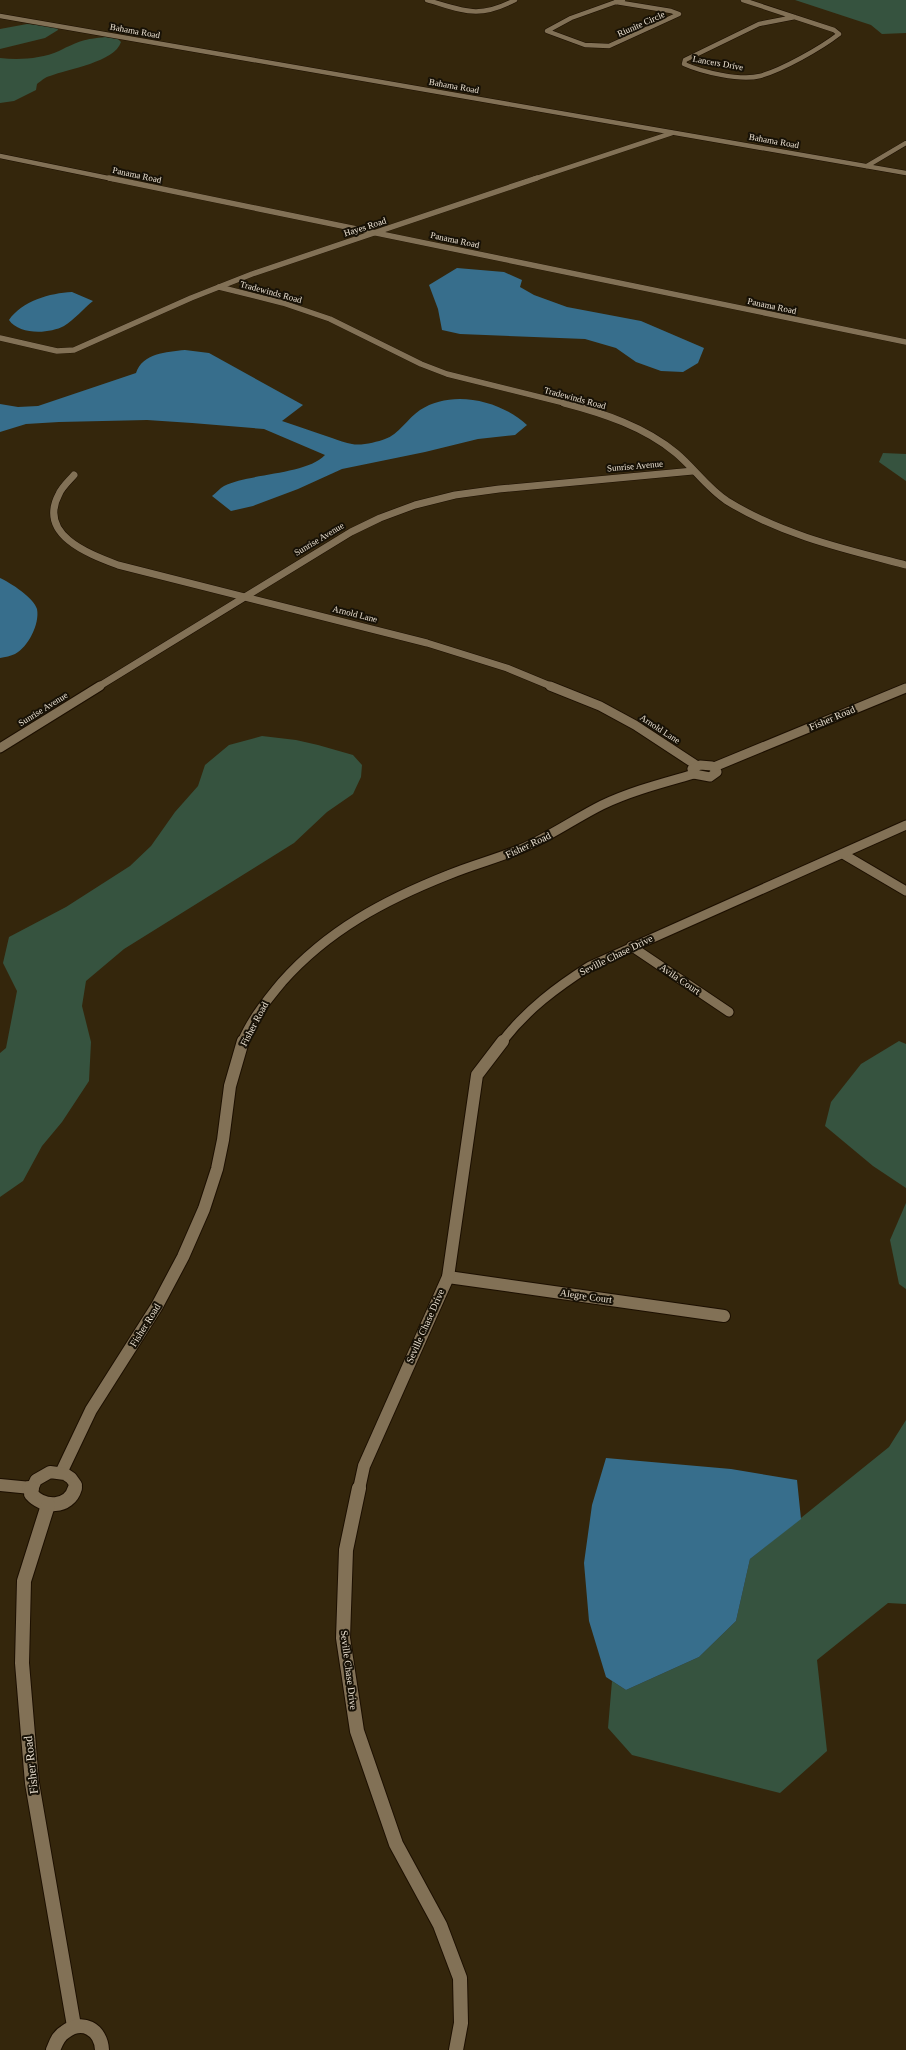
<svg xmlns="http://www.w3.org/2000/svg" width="906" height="2050" viewBox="0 0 906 2050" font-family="'Times New Roman',serif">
  <rect width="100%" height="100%" fill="#34260c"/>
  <g fill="#36533f">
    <polygon points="795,0 906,0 906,33 882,34 871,25"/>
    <polygon points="27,24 57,27 58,30 45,38 0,49 0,29"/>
    <path d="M 106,37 L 118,39 L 121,42 C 115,62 68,69 50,76 C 45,77 41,81 37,84 L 36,90 L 14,101 L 0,103 L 0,58 C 19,60 41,59 59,51 C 79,41 84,39 106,37 Z"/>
    <polygon points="883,453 906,454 906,481 879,462"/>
    <polygon points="262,736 296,740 318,745 353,755 362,765 361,777 353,794 327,812 294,843 124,949 86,981 82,1006 91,1042 89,1081 62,1122 42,1146 23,1181 0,1197 0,1053 6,1048 17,991 3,963 9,937 66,907 130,866 151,846 175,812 198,786 205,765 229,745"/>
    <polygon points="899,1041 906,1044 906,1188 873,1166 825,1126 831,1102 861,1064"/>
    <polygon points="906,1203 906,1289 899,1284 890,1240"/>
    <polygon points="906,1420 906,1604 888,1603 817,1660 827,1751 780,1793 632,1755 608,1728 612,1681 626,1690 699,1657 736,1621 750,1559 889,1447"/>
  </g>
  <g fill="#376e8c">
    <polygon points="457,268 504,272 522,280 520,287 534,295 567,307 641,321 704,348 698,363 683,372 661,371 636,362 616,348 585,339 460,334 442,330 438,309 429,285"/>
    <path d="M 72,292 L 93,301 C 84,308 74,320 64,326 C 49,334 19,335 9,320 C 22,301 50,293 72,292 Z"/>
    <path d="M 185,350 L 209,353 L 303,405 L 282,421 C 299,427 315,432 332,438 C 338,440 346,443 352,444 C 361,446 377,442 385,439 C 398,435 408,418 420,410 C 452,389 500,400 527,425 L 515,435 L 478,439 L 425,452 L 342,469 L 298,489 L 253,506 L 231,511 L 212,496 C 216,493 220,488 224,486 C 250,473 306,475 325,455 L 264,429 L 192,423 L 147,420 L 59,422 L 26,424 L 0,432 L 0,404 L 18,407 L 38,406 L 136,373 C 143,353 166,352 185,350 Z"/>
    <path d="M 0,578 C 11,583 34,598 37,609 C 40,624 28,647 15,654 C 11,656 5,657 0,658 Z"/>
    <polygon points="606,1458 731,1469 797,1480 801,1519 750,1559 736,1621 699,1657 626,1690 606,1677 589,1621 584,1563 592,1505"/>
  </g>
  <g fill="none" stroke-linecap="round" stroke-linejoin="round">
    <defs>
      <g id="minor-far5">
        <path d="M 427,0 C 465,11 478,19 515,0"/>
        <path d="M 743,0 L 834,30 L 839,34 C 821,48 782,70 760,76 C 740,81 702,72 684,64 L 685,60 L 759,24 L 795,17"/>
        <polygon points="616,2 671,11 679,14 609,46 585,45 547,31 571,18"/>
        <polyline points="616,2 623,0"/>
        <polyline points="0,16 906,173"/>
        <polyline points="867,166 906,143"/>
        <polyline points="534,179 672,133"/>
      </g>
      <g id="minor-far4">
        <polyline points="219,287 283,303 330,319 421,364 447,374 568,404"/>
        <polyline points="0,338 57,351 74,350 191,298 252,274 537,178"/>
      </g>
      <g id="minor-far3">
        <path d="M 564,403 C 603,413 645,427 676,453 C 694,468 707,488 727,501 C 782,535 844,549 906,565"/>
        <path d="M 74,475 C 69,481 62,487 59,494 C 37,535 89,554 118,565 L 427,643 L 507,668 L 553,687"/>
        <polyline points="98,687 351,532 380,518 415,505 455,495 499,489 693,471"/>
      </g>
      <g id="minor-far2">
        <polyline points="550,686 600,706 635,725 696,765"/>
        <polyline points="0,748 100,686"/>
        <polyline points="843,854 906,891"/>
        <polyline points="631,946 729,1012"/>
        <path d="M 502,1042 C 526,1010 557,987 590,966 L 906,825"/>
      </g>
      <g id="minor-far1">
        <polyline points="448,1277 724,1316"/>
        <polyline points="0,1485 31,1488"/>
        <polyline points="359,1489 364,1466 448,1277 477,1075 503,1041"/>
      </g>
      <g id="minor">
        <polyline points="29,1488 31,1488"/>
        <polyline points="359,1488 346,1550 343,1638 357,1731 396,1844 440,1925 460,1978 461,2023 456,2050"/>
      </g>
      <polyline id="tertiary-far4" points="0,156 113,179"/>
      <polyline id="tertiary-far3" points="109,178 906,342"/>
      <g id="tertiary-far2">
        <polygon points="700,765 712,766 717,772 710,777 694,774 692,769"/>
        <polyline points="714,767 906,688"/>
        <path d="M 242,1042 C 251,1020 267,1000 282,982 C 328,930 385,900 448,875 C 474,864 500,858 525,847 C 552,835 576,818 602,805 C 631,791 663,783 694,774"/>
      </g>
      <g id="tertiary-far1">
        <polyline points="61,1473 91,1410 157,1306 183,1257 204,1209 217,1169 223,1140 230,1086 243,1041"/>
        <polyline points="32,1489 36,1480 50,1472 65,1474 71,1478 76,1485 75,1489"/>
      </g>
      <g id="tertiary">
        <path d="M 32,1488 L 31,1494 C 43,1508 69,1509 75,1488"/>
        <polyline points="48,1505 24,1581 22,1663 32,1783 74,2026"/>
        <path d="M 53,2050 C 56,2043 58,2036 65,2032 C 82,2019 101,2029 102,2050"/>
      </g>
    </defs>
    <use href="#minor-far5" stroke="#1c0f00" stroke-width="5.5"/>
    <use href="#minor-far4" stroke="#1c0f00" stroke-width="6"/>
    <use href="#minor-far3" stroke="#1c0f00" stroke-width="8"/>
    <use href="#minor-far2" stroke="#1c0f00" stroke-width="11"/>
    <use href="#minor-far1" stroke="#1c0f00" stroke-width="14"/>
    <use href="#minor" stroke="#1c0f00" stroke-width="16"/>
    <use href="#tertiary-far4" stroke="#1c0f00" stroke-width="5.5"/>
    <use href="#tertiary-far3" stroke="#1c0f00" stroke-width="6"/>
    <use href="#tertiary-far2" stroke="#1c0f00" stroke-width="11"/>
    <use href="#tertiary-far1" stroke="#1c0f00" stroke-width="14"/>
    <use href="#tertiary" stroke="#1c0f00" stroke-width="16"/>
    <use href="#minor-far5" stroke="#827156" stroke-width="4.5"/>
    <use href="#minor-far4" stroke="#827156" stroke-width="5.5"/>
    <use href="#minor-far3" stroke="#827156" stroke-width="7"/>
    <use href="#minor-far2" stroke="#827156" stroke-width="9"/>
    <use href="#minor-far1" stroke="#827156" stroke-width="12"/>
    <use href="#minor" stroke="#827156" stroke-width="14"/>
    <use href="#tertiary-far4" stroke="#827156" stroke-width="4.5"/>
    <use href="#tertiary-far3" stroke="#827156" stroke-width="5.5"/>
    <use href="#tertiary-far2" stroke="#827156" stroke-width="9"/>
    <use href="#tertiary-far1" stroke="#827156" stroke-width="12"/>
    <use href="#tertiary" stroke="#827156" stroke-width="14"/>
  </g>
  <g text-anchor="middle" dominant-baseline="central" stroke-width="4" stroke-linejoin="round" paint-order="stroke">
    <g font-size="9" fill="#eae0d1" stroke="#171106">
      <text transform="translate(641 24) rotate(-24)">Riunite Circle</text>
      <text transform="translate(135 31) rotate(10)">Bahama Road</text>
      <text transform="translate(718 63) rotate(10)">Lancers Drive</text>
      <text transform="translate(454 86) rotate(10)">Bahama Road</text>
      <text transform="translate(774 141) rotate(10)">Bahama Road</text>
      <text transform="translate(137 175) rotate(12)">Panama Road</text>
      <text transform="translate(365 227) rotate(-18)">Hayes Road</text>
      <text transform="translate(455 240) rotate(12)">Panama Road</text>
      <text transform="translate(271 292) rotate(15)">Tradewinds Road</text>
      <text transform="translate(772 306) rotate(12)">Panama Road</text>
      <text transform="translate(575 398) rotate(15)">Tradewinds Road</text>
      <text transform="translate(635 466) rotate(-5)">Sunrise Avenue</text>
      <text transform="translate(319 539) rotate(-31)">Sunrise Avenue</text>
      <text transform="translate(355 614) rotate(14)">Arnold Lane</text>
      <text transform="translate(43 709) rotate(-32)">Sunrise Avenue</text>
      <text transform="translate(660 729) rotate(33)">Arnold Lane</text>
    </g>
    <g font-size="10" fill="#eae0d1" stroke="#171106">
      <text transform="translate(832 718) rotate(-23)">Fisher Road</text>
      <text transform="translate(528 845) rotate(-25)">Fisher Road</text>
      <text transform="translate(616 955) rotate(-26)">Seville Chase Drive</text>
      <text transform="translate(680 979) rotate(34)">Avila Court</text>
      <text transform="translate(254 1024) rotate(-62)">Fisher Road</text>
      <text transform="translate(586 1296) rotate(8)">Alegre Court</text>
      <text transform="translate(145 1325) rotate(-58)">Fisher Road</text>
      <text transform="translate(425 1326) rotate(-66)">Seville Chase Drive</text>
      <text transform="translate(349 1670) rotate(83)">Seville Chase Drive</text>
    </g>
    <g font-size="12" fill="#eae0d1" stroke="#171106">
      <text transform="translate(31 1765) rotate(-96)">Fisher Road</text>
    </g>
  </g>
</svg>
